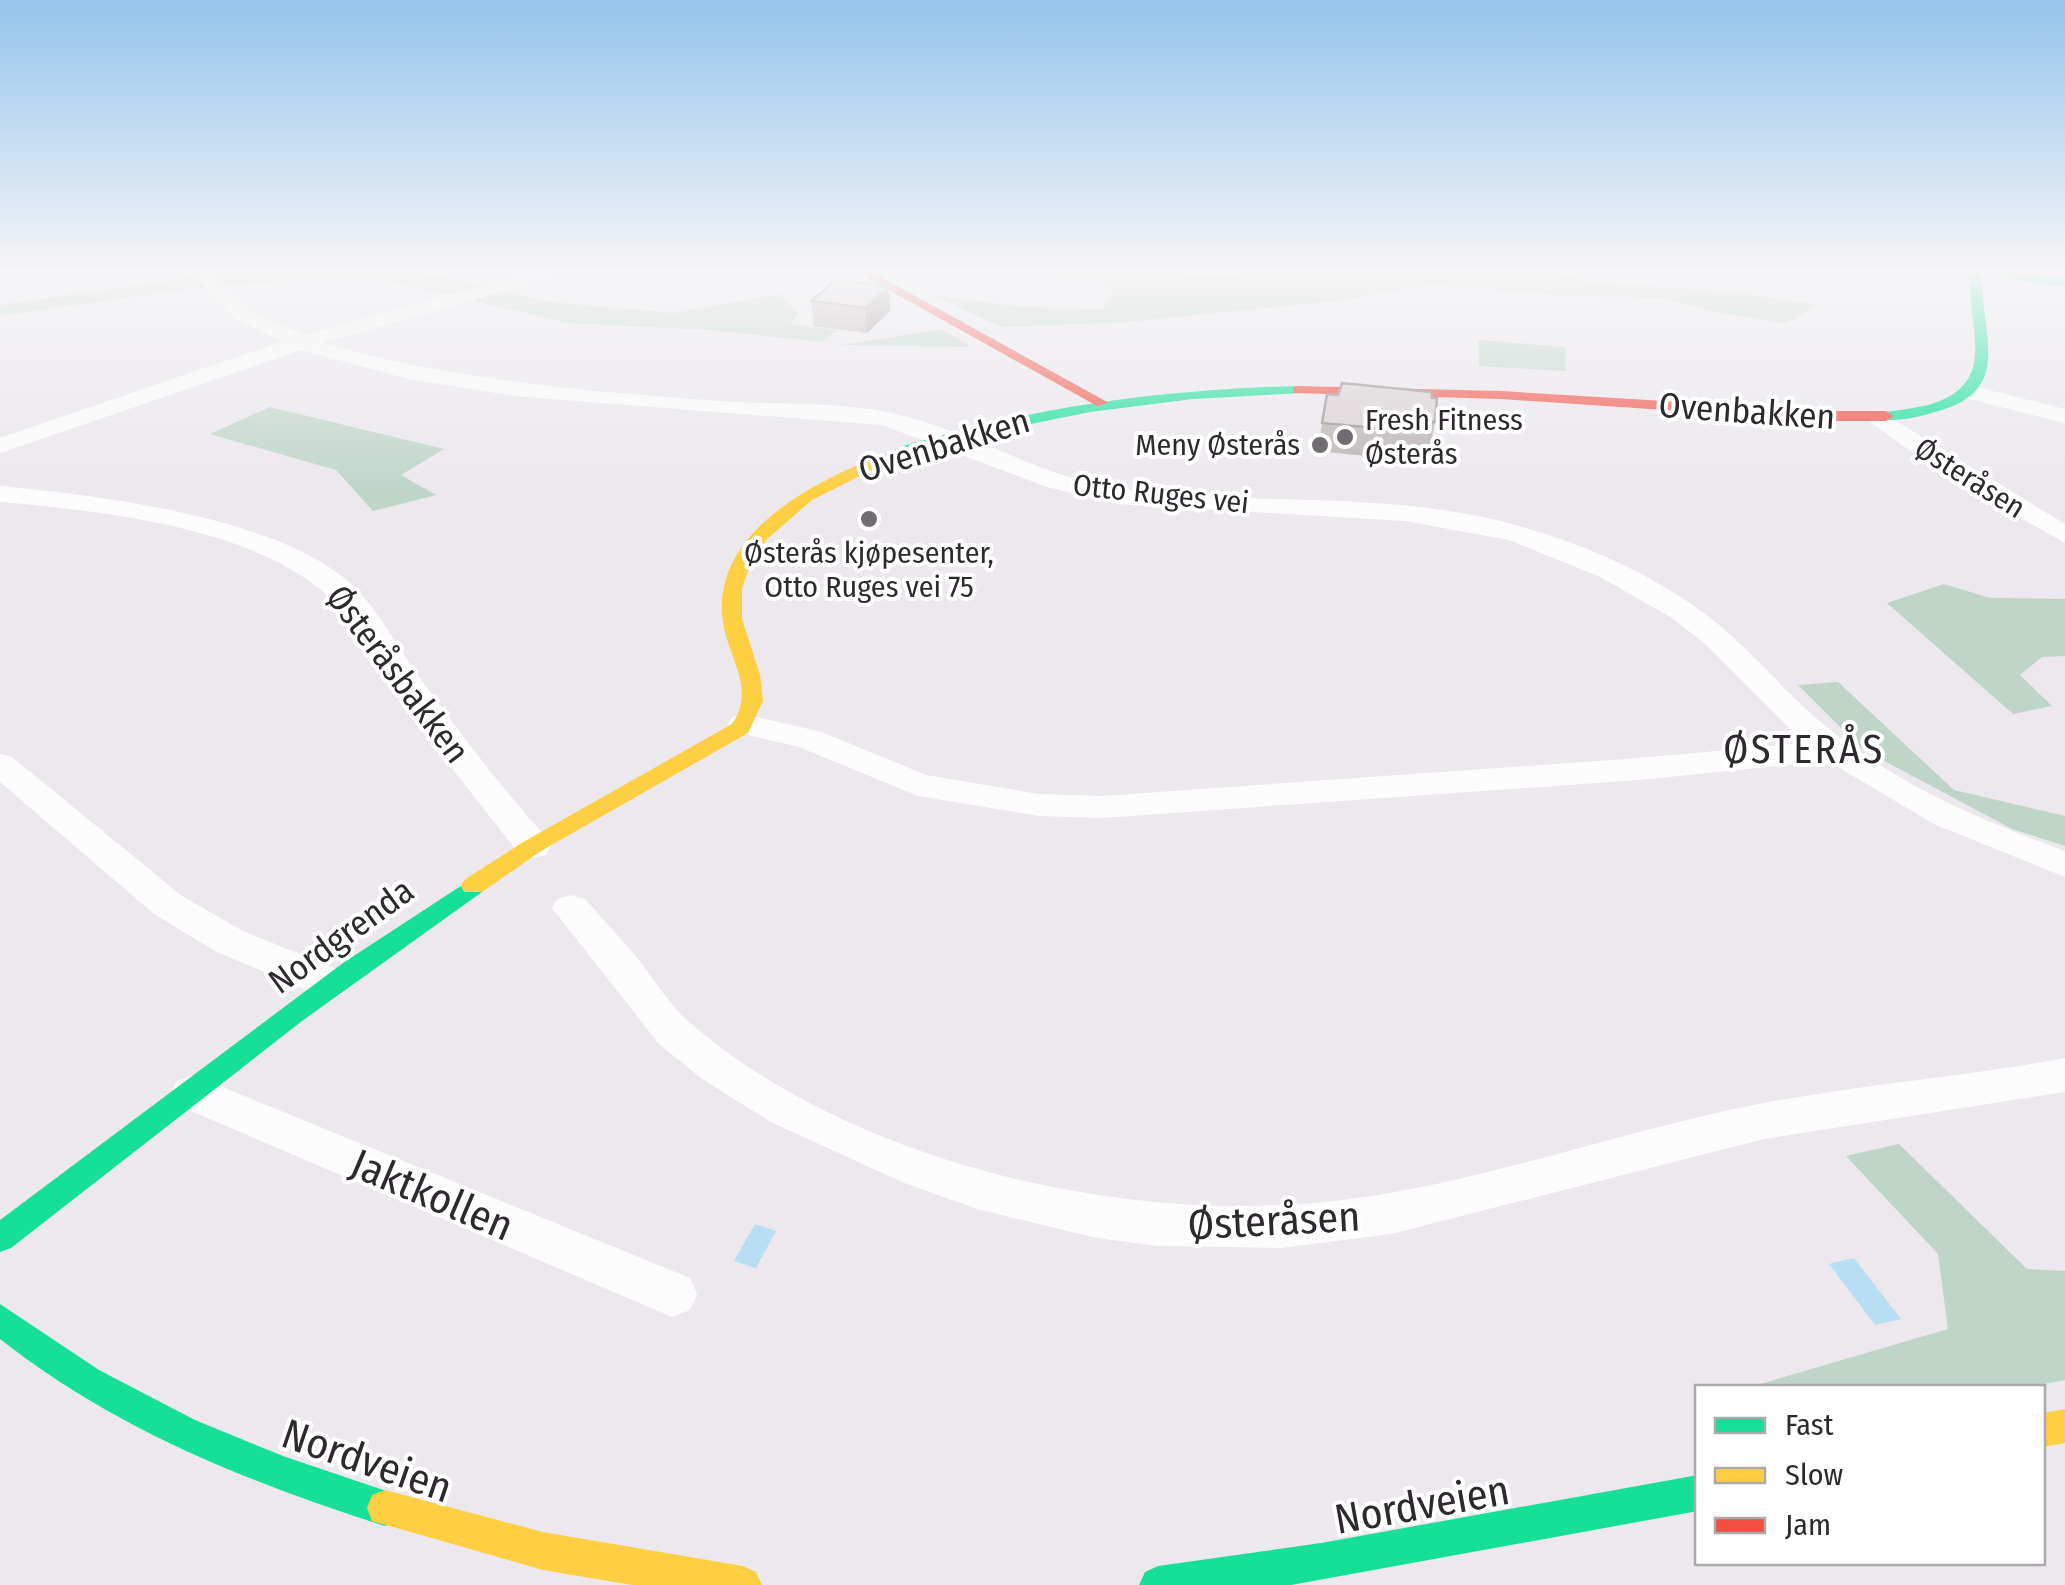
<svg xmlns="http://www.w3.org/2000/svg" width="2065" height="1585" viewBox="0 0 2065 1585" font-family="'Fira Sans Condensed',sans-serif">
  <rect width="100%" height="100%" fill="#ece8ee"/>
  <g fill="#bfd5c8">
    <polygon points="268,271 418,271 551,302 675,313 779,294 799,314 790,324 837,330 822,342 710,330 568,323 367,276 195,288 0,316 0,305 219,273"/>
    <polygon points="1071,271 1169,271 1204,276 1262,271 1556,271 1588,283 1728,291 1818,305 1786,323 1713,312 1664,298 1559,295 1429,284 1336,301 1127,322 1001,327 933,295 1015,306 1102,310 1113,293 1101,281 1063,282"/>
    <polygon points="941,329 971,347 841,345"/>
    <polygon points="1478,340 1565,347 1566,371 1479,366"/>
    <polygon points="270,407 444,449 401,475 436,495 373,511 336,470 210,434"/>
    <polygon points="1944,584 1990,598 2065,599 2065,656 2042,657 2020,675 2052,706 2013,714 1887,603"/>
    <polygon points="1838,682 1954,790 2065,816 2065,846 2012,829 1862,749 1798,685"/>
    <polygon points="1899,1144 2027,1269 2065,1271 2065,1380 2023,1388 1750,1387 1948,1329 1938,1254 1846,1156"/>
  </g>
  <g fill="#b8def4">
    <polygon points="755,1224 776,1231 756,1268 734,1261"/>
    <polygon points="1854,1258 1901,1319 1875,1325 1829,1264"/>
  </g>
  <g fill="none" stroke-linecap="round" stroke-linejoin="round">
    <g fill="#fcfcfc" fill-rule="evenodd">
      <path d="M 189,271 L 210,271 L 250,311 L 304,335 L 534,271 L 565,271 L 562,275 L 322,343 C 452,380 585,391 719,401 C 774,405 833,401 887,412 C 967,428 1036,476 1117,488 C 1253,508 1392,488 1526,528 C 1595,548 1669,582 1724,629 C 1762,662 1794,702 1833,732 C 1901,786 1984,822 2065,851 L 2065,877 L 1934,824 L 1828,761 L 1639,780 L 1102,818 L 1039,816 L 918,796 L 799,747 L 732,731 L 728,724 L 732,717 L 744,714 L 822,732 L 926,775 L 1039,794 L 1102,796 L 1639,758 L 1804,743 L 1704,643 L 1672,618 L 1600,577 L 1509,540 L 1405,521 L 1118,504 L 1047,487 L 882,425 L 514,396 L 409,379 L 301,350 L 0,453 L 0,438 L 283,341 L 235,319 Z"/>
      <polygon points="1969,385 2065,409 2065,423 1961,397 1958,392"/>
      <polygon points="1878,410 2065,524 2065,543 1940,472 1870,422 1866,417"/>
      <path d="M 0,486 C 96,495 269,516 344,578 C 375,603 395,644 418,675 C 458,731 500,786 546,837 L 551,846 L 546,855 L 533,858 L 520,855 L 454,771 L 344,613 C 275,528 103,511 0,502 Z"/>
      <polygon points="0,754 12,757 182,896 243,931 344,972 350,983 344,994 330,998 316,994 215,951 154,914 0,782"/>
      <path d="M 571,895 L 585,899 C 602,919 621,938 638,959 C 654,979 668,1003 688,1021 C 851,1164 1131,1227 1343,1200 C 1473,1184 1597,1139 1725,1111 C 1837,1086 1952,1079 2065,1058 L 2065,1092 L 1764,1139 L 1391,1234 L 1281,1248 L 1158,1246 L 1097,1238 L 977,1209 L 902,1182 L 771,1122 L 702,1079 L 659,1044 L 552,908 L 557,899 Z"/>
      <polygon points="193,1075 690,1278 697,1294 690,1310 672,1317 177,1105 171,1093 177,1081"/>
    </g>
    <g fill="#16e098" fill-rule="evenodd">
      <path d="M 1970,271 L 2004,271 L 2065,279 L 2065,287 L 1982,275 C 1980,334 2016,391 1935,412 C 1918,417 1898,422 1881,419 L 1881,413 C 1896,410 1912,409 1928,405 C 2002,384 1966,326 1970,271 Z"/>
      <path d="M 1298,386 L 1303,387 L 1303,393 L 1193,399 L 1090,412 L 992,432 L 888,463 L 880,458 C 898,444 930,439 953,433 C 1066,402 1181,389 1298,386 Z"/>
      <polygon points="473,878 482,880 485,886 482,892 302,1021 11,1248 0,1252 0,1220 343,963"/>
      <path d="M 0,1304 L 99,1370 L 195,1420 L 283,1456 L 398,1495 L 403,1508 L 398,1521 L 385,1526 C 248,1482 114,1429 0,1339 Z"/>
      <polygon points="1698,1475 1698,1511 1291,1585 1139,1585 1145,1572 1158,1566 1321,1543"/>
    </g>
    <g fill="#ffcf43" fill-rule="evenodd">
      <path d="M 882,455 L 896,458 L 812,500 L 766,540 L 752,560 L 742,588 L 742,619 L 760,675 L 763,701 L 748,733 L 541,851 L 482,892 L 464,892 L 461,886 L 464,880 L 525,841 L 732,724 C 753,693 735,667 726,636 C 699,539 810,483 882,455 Z"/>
      <polygon points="2065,1409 2065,1443 2042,1447 2042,1413"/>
      <polygon points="385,1490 543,1532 743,1566 756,1572 762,1585 632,1585 543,1570 372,1521 367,1508 372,1495"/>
    </g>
    <g fill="#f24e42" fill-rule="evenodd">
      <polygon points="855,271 870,271 1109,403 1097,406"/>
      <polygon points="1298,386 1501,391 1828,411 1886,411 1894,416 1886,421 1828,421 1501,399 1293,393 1293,387"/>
    </g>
  </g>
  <g fill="#bbb3b4">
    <polygon points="811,301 890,311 867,333 814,326"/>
    <polygon points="1435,422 1430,450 1425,450 1423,462 1318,451 1322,423"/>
  </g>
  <polygon fill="#989292" points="889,286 890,311 867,333 865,308"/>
  <g fill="#d9d0d1" stroke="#989292" stroke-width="2.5">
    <polygon points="836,280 889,286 865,308 811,301"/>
    <polygon points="1342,383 1431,392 1432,398 1437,398 1435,422 1429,422 1429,433 1322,423 1327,394 1338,395"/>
  </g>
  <linearGradient id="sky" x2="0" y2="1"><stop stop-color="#95c5ed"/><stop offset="0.55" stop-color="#f6f5f7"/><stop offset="1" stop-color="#f6f5f7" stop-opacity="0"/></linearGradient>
  <rect width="2065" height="493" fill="url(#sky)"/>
  <g fill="#706c71" stroke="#fff" stroke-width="4">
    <circle cx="1345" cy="437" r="10"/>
    <circle cx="1320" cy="445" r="10"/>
    <circle cx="869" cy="519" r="10"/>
  </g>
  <g text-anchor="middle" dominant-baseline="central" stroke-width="8" stroke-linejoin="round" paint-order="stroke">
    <g font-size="30" fill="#2d292e" stroke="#fff" text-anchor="start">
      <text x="1365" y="420">Fresh Fitness<tspan x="1365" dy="34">Østerås</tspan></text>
      <text x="1300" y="445" text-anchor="end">Meny Østerås</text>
      <text x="869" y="553" text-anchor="middle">Østerås kjøpesenter,<tspan x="869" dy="34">Otto Ruges vei 75</tspan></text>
    </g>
    <g font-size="30" fill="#2d292e" stroke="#fff">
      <text transform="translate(1970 478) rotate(32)">Østeråsen</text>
      <text transform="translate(1161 494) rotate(6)">Otto Ruges vei</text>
    </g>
    <g font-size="35" fill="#2d292e" stroke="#fff">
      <text transform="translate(1747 411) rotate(4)">Ovenbakken</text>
      <text transform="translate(944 445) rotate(-17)">Ovenbakken</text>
      <text transform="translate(398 674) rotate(53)">Østeråsbakken</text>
      <text transform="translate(341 936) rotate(-36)">Nordgrenda</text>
    </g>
    <g font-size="40" letter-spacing="2.5" fill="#2d292e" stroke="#fff">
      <text x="1804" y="750">ØSTERÅS</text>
    </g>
    <g font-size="42" fill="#2d292e" stroke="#fff">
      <text transform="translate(432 1195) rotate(23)">Jaktkollen</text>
      <text transform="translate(1274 1221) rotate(-3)">Østeråsen</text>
      <text transform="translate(367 1461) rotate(19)">Nordveien</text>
      <text transform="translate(1422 1505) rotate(-10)">Nordveien</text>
    </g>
  </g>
  <rect x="1695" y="1385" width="350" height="180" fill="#ffffff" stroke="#aba9ab" stroke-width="2.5"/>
  <rect x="1715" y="1418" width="50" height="15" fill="#16e098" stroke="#aba9ab" stroke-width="2.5"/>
  <text x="1785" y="1435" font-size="30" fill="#2d292e">Fast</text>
  <rect x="1715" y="1468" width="50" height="15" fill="#ffcf43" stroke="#aba9ab" stroke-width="2.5"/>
  <text x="1785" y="1485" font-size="30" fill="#2d292e">Slow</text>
  <rect x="1715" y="1518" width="50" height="15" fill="#f24e42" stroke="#aba9ab" stroke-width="2.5"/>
  <text x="1785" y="1535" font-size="30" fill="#2d292e">Jam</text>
</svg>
